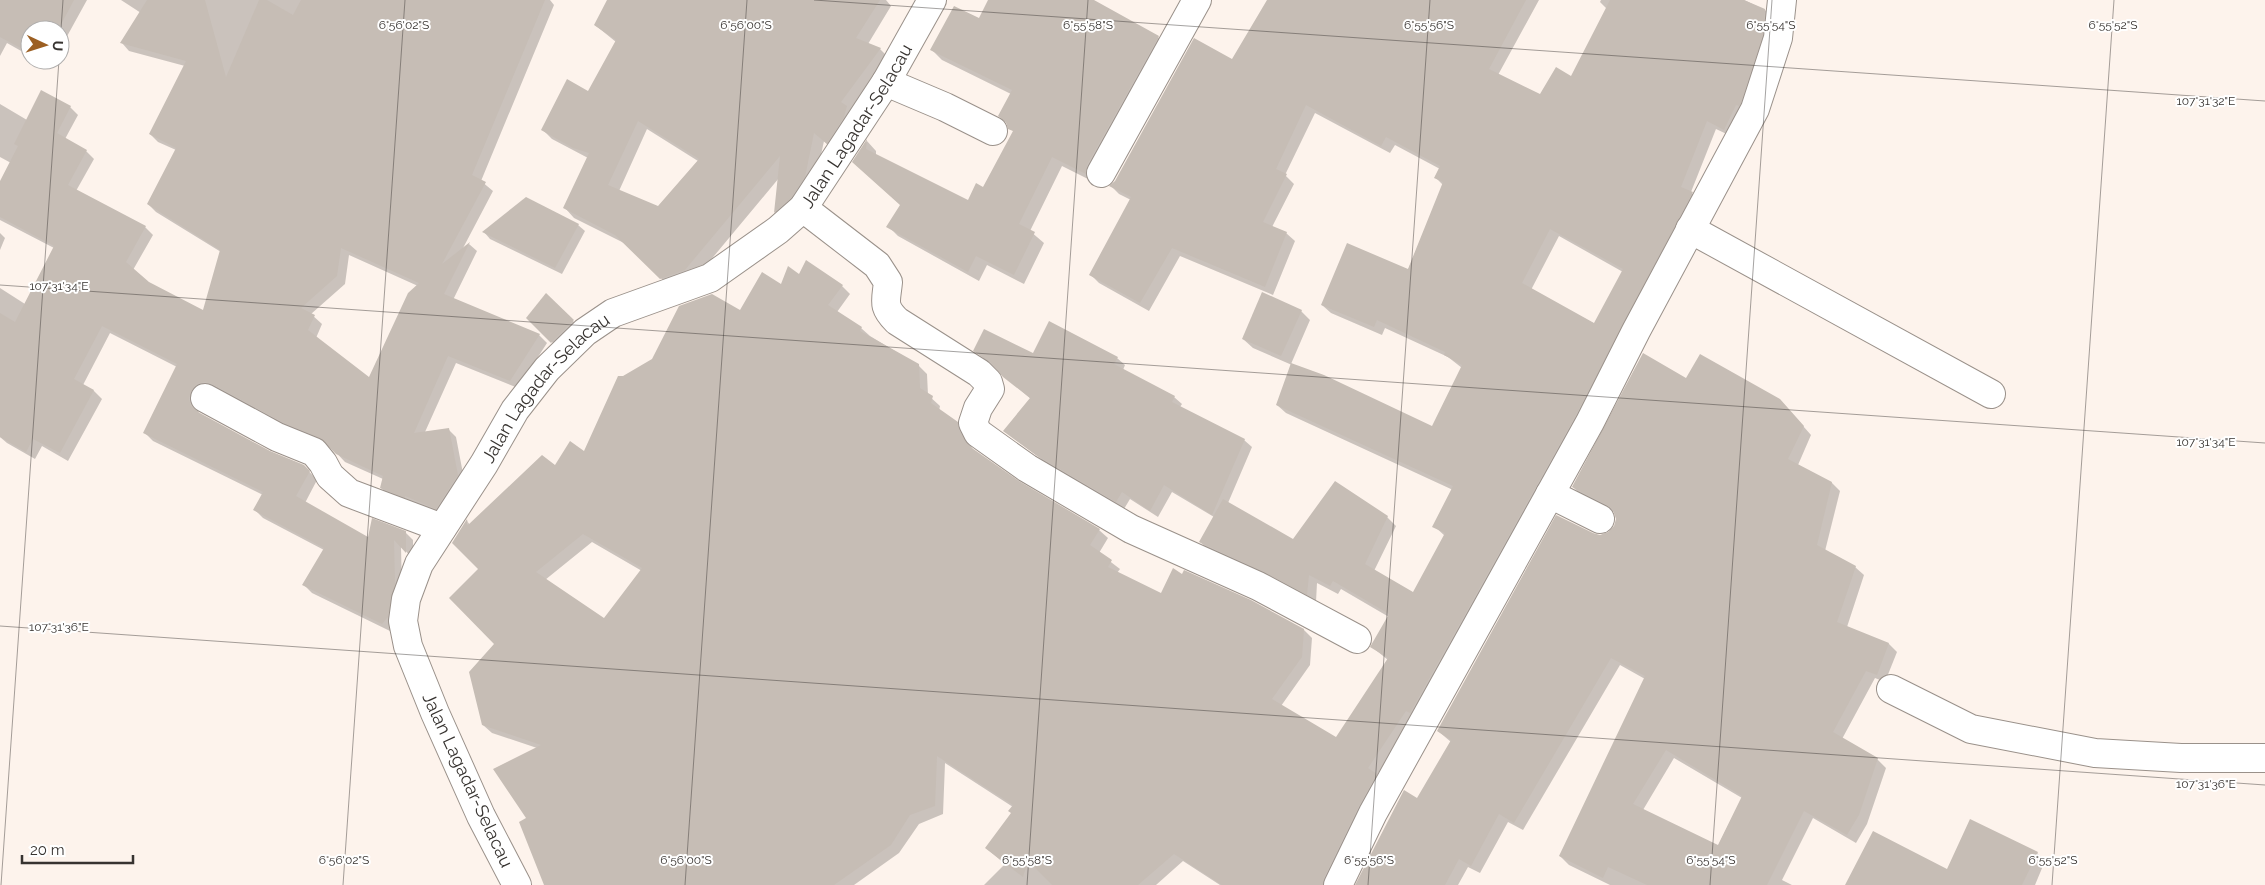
<svg xmlns="http://www.w3.org/2000/svg" width="2265" height="885" viewBox="0 0 2265 885" font-family="Raleway,sans-serif">
  <rect width="100%" height="100%" fill="#fdf3ec"/>
  <g fill="#0003" fill-rule="evenodd">
    <polygon points="0,0 87,0 60,49 60,30 30,30 30,56 7,43 0,56"/>
    <path d="M 121,0 L 550,0 L 554,5 L 481,181 L 493,191 L 462,250 L 469,244 L 477,251 L 453,300 L 539,335 L 547,343 L 518,388 L 456,363 L 425,432 L 448,429 L 456,437 L 465,484 L 444,516 L 389,496 L 381,488 L 383,479 L 345,462 L 329,445 L 293,430 L 197,407 L 199,414 L 269,452 L 304,466 L 317,480 L 305,503 L 368,539 L 405,532 L 413,540 L 413,559 L 401,546 L 402,593 L 395,625 L 390,631 L 312,593 L 304,585 L 324,550 L 263,518 L 255,510 L 263,495 L 153,441 L 145,433 L 177,367 L 110,333 L 83,385 L 94,391 L 102,399 L 68,461 L 42,446 L 35,459 L 7,443 L 0,437 L 0,288 L 25,304 L 54,248 L 0,220 L 0,184 L 11,163 L 0,157 L 0,104 L 27,120 L 70,107 L 78,115 L 65,139 L 86,151 L 94,159 L 76,191 L 145,227 L 153,235 L 133,270 L 149,283 L 204,312 L 221,252 L 156,212 L 148,204 L 176,150 L 158,142 L 150,134 L 185,66 L 129,51 L 122,43 L 141,13 ZM 349,255 L 418,286 L 369,379 L 316,338 L 322,324 L 311,314 L 345,284 Z"/>
    <path d="M 608,0 L 886,0 L 891,6 L 868,44 L 880,49 L 889,58 L 836,152 L 824,141 L 814,187 L 784,221 L 775,212 L 779,178 L 694,280 L 671,288 L 626,244 L 574,218 L 565,208 L 588,158 L 552,139 L 542,129 L 588,93 L 616,42 L 595,25 ZM 647,129 L 698,161 L 658,207 L 619,191 Z"/>
    <polygon points="990,0 1090,0 1158,37 1168,47 1096,183 1062,166 1030,231 1044,243 1024,284 987,265 979,281 898,236 888,226 902,206 853,162 867,141 876,151 876,156 968,201 983,188 1014,132 1000,116 1011,94 942,60 932,50 980,20"/>
    <path d="M 1268,0 L 1539,0 L 1498,75 L 1540,95 L 1572,78 L 1607,9 L 1600,2 L 1601,0 L 1744,0 L 1765,10 L 1773,18 L 1733,137 L 1716,129 L 1691,192 L 1700,202 L 1415,718 L 1377,775 L 1385,783 L 1333,885 L 1220,885 L 1183,861 L 1156,885 L 984,885 L 1005,864 L 986,848 L 1012,813 L 1013,807 L 945,763 L 943,814 L 919,824 L 899,853 L 854,885 L 581,885 L 527,818 L 537,748 L 492,733 L 483,725 L 495,644 L 480,569 L 467,521 L 470,525 L 555,467 L 584,453 L 624,377 L 740,312 L 799,275 L 842,286 L 850,294 L 837,312 L 861,328 L 870,336 L 918,365 L 927,374 L 928,395 L 940,406 L 939,411 L 966,432 L 967,440 L 974,451 L 1018,482 L 1099,530 L 1108,538 L 1099,553 L 1120,569 L 1117,573 L 1161,595 L 1182,575 L 1304,630 L 1312,638 L 1310,665 L 1281,706 L 1337,739 L 1388,660 L 1372,647 L 1389,617 L 1341,589 L 1338,594 L 1317,583 L 1316,602 L 1209,550 L 1200,542 L 1214,517 L 1172,492 L 1158,517 L 1130,499 L 1124,509 L 1045,462 L 1004,431 L 1031,399 L 975,351 L 1117,358 L 1125,365 L 1123,370 L 1174,397 L 1182,404 L 1180,407 L 1244,440 L 1252,447 L 1228,503 L 1293,540 L 1387,517 L 1396,526 L 1374,571 L 1413,594 L 1445,536 L 1434,526 L 1453,490 L 1286,413 L 1277,405 L 1292,365 L 1253,348 L 1243,339 L 1301,311 L 1310,320 L 1291,364 L 1433,428 L 1462,368 L 1448,357 L 1385,328 L 1382,335 L 1331,313 L 1322,305 L 1408,270 L 1443,185 L 1435,177 L 1440,169 L 1395,145 L 1390,153 L 1315,113 L 1285,175 L 1294,184 L 1272,227 L 1286,233 L 1295,241 L 1273,295 L 1180,256 L 1149,311 L 1099,283 L 1091,275 L 1131,200 L 1119,194 L 1111,186 L 1233,60 ZM 1559,236 L 1623,272 L 1595,324 L 1531,290 ZM 592,542 L 642,571 L 604,620 L 545,580 Z"/>
    <polygon points="38,60 54,60 50,66"/>
    <polygon points="578,225 585,231 562,274 490,239 484,232"/>
    <polygon points="0,233 5,238 0,250"/>
    <polygon points="546,294 578,326 556,346 528,318"/>
    <path d="M 1687,380 L 1788,409 L 1811,435 L 1798,465 L 1832,483 L 1840,491 L 1825,551 L 1855,567 L 1864,575 L 1847,627 L 1889,644 L 1897,652 L 1885,682 L 1875,678 L 1842,739 L 1877,759 L 1886,768 L 1867,824 L 1856,843 L 1813,818 L 1782,880 L 1792,885 L 1610,885 L 1569,865 L 1560,856 L 1645,679 L 1620,665 L 1523,830 L 1508,822 L 1480,873 L 1468,867 L 1458,885 L 1357,885 L 1418,800 L 1451,742 L 1438,731 L 1593,534 L 1600,536 L 1609,533 L 1615,527 L 1617,518 L 1614,512 L 1582,496 L 1573,487 ZM 1674,758 L 1742,798 L 1718,846 L 1643,810 Z"/>
    <polygon points="2037,853 2045,861 2035,885 1847,885 1947,871"/>
  </g>
  <g fill="#c6bdb5" fill-rule="evenodd">
    <polygon points="0,0 74,0 58,30 30,30 30,53 0,37"/>
    <path d="M 147,0 L 205,0 L 226,77 L 259,0 L 267,0 L 293,15 L 301,0 L 545,0 L 472,175 L 486,182 L 442,264 L 470,242 L 444,294 L 540,334 L 510,381 L 448,356 L 414,433 L 449,428 L 458,475 L 436,509 L 405,496 L 405,498 L 380,488 L 383,476 L 336,454 L 320,438 L 284,423 L 212,384 L 205,382 L 197,384 L 191,391 L 189,399 L 191,406 L 198,412 L 270,451 L 304,465 L 310,471 L 296,496 L 368,537 L 372,518 L 406,531 L 406,553 L 394,540 L 395,584 L 388,617 L 382,624 L 302,585 L 324,548 L 253,510 L 263,492 L 143,433 L 177,364 L 102,326 L 74,379 L 94,390 L 60,453 L 33,439 L 26,452 L 0,437 L 0,313 L 15,322 L 54,246 L 0,217 L 0,181 L 18,146 L 14,144 L 41,90 L 71,106 L 57,133 L 87,150 L 68,185 L 146,226 L 126,262 L 149,282 L 203,310 L 220,250 L 147,204 L 176,148 L 149,134 L 186,61 L 120,43 ZM 341,248 L 419,283 L 408,293 L 369,377 L 308,330 L 315,315 L 301,308 L 337,276 Z"/>
    <path d="M 607,0 L 880,0 L 856,38 L 881,48 L 841,102 L 847,106 L 844,117 L 827,144 L 814,133 L 805,177 L 791,198 L 774,213 L 780,156 L 685,270 L 660,279 L 615,235 L 563,208 L 589,153 L 573,148 L 541,130 L 567,79 L 588,91 L 616,40 L 594,25 ZM 638,121 L 699,159 L 658,206 L 608,185 Z"/>
    <polygon points="988,0 1094,0 1159,36 1087,165 1086,174 1052,157 1019,224 1035,232 1014,275 976,256 968,272 886,227 900,205 852,162 867,139 866,149 968,200 976,183 983,187 1013,131 1008,129 1006,122 998,116 1012,90 930,50 954,6 979,18"/>
    <path d="M 1267,0 L 1526,0 L 1489,69 L 1540,94 L 1556,67 L 1571,76 L 1610,0 L 1744,0 L 1765,9 L 1763,35 L 1741,103 L 1739,106 L 1736,105 L 1724,130 L 1707,121 L 1681,187 L 1693,192 L 1576,415 L 1410,713 L 1406,711 L 1368,768 L 1377,774 L 1359,806 L 1324,878 L 1323,885 L 1222,885 L 1174,854 L 1138,885 L 1052,885 L 1028,861 L 1023,877 L 985,848 L 1011,813 L 1008,811 L 1013,805 L 937,756 L 935,806 L 910,815 L 891,845 L 834,885 L 544,885 L 519,822 L 526,818 L 493,769 L 541,745 L 482,725 L 469,672 L 494,644 L 449,598 L 478,569 L 452,543 L 467,519 L 468,525 L 542,455 L 555,465 L 570,441 L 584,451 L 618,376 L 623,376 L 652,359 L 679,306 L 712,294 L 740,310 L 762,272 L 781,284 L 788,266 L 799,274 L 806,260 L 843,285 L 828,305 L 862,327 L 860,331 L 919,364 L 920,388 L 933,396 L 931,403 L 958,422 L 959,430 L 969,446 L 1019,481 L 1100,529 L 1090,545 L 1112,560 L 1108,567 L 1161,593 L 1173,568 L 1182,574 L 1184,570 L 1251,600 L 1304,629 L 1302,657 L 1272,699 L 1336,737 L 1388,658 L 1370,647 L 1389,614 L 1333,581 L 1330,586 L 1309,575 L 1307,595 L 1264,572 L 1199,542 L 1223,499 L 1293,539 L 1335,481 L 1388,516 L 1365,564 L 1413,592 L 1445,533 L 1432,527 L 1453,486 L 1276,405 L 1291,363 L 1324,375 L 1432,426 L 1462,365 L 1444,355 L 1445,352 L 1377,320 L 1374,327 L 1321,305 L 1347,243 L 1408,269 L 1443,182 L 1434,178 L 1440,166 L 1386,137 L 1381,146 L 1306,105 L 1276,169 L 1287,174 L 1263,222 L 1287,232 L 1265,287 L 1172,248 L 1140,303 L 1089,275 L 1131,197 L 1109,186 L 1115,181 L 1194,38 L 1232,59 ZM 1550,229 L 1623,269 L 1594,323 L 1522,283 ZM 583,534 L 642,568 L 604,618 L 536,572 Z"/>
    <polygon points="526,197 579,224 555,268 482,232"/>
    <polygon points="1262,292 1302,310 1281,356 1242,339"/>
    <polygon points="546,293 574,320 551,343 526,318"/>
    <polygon points="1049,321 1118,357 1114,364 1175,396 1172,402 1245,439 1212,515 1164,485 1150,511 1122,492 1116,502 1036,455 1003,431 1030,398 1003,377 990,362 973,351 984,329 1033,353"/>
    <path d="M 1643,353 L 1686,378 L 1700,354 L 1780,399 L 1804,426 L 1788,459 L 1832,482 L 1817,545 L 1856,566 L 1837,622 L 1889,643 L 1877,675 L 1866,671 L 1833,732 L 1878,758 L 1859,815 L 1847,835 L 1804,811 L 1767,885 L 1647,885 L 1608,867 L 1603,878 L 1559,856 L 1645,676 L 1611,658 L 1514,823 L 1499,814 L 1471,866 L 1459,859 L 1445,885 L 1355,885 L 1404,790 L 1417,798 L 1451,740 L 1437,731 L 1556,515 L 1593,533 L 1600,535 L 1608,532 L 1614,526 L 1616,519 L 1613,510 L 1607,505 L 1572,487 ZM 1666,750 L 1742,796 L 1718,845 L 1633,804 Z"/>
    <polygon points="1970,819 2038,852 2022,885 1845,885 1873,831 1947,869"/>
  </g>
  <g fill="none" stroke-linecap="round" stroke-linejoin="round">
    <defs>
      <g id="minor">
        <polyline points="886,82 945,107 993,131"/>
        <polyline points="1101,173 1197,0"/>
        <path d="M 803,208 L 877,265 L 888,282 C 886,302 882,306 897,321 L 979,373 L 988,382 L 990,389 L 978,408 L 973,423 L 978,433 L 1027,468 L 1131,529 L 1258,586 L 1357,639"/>
        <polyline points="1690,229 1991,394"/>
        <polyline points="205,398 277,437 314,452 323,463 330,476 349,493 442,528"/>
        <polyline points="1550,494 1600,519"/>
        <polyline points="1891,689 1971,729 2095,753 2181,758 2265,758"/>
        <path id="s1" d="M 517,885 L 481,816 L 435,713 L 408,646 L 403,621 L 406,599 L 419,564 L 484,464 L 515,410 L 547,369 L 585,332 L 613,313 L 710,278 L 778,230 L 803,208 L 886,82 L 932,0"/>
        <polyline points="1338,885 1373,813 1590,422 1636,331 1755,109 1778,38 1782,0"/>
      </g>
    </defs>
    <use href="#minor" stroke="#9a918a" stroke-width="30"/>
    <use href="#minor" stroke="#fff" stroke-width="28"/>
  </g>
  <path fill="none" stroke="#373330" stroke-width="1" stroke-opacity="0.45" d="M 814,0 L 2265,101M 60,44 L 63,0M 0,285 L 2265,443M 0,626 L 2265,785M 1,885 L 59,60M 343,885 L 405,0M 685,885 L 747,0M 1027,885 L 1088,0M 1368,885 L 1430,0M 1710,885 L 1772,0M 2052,885 L 2114,0"/>
  <g text-anchor="middle" dominant-baseline="central" stroke-width="4" stroke-linejoin="round" paint-order="stroke">
    <g font-size="18" fill="#373330" stroke="#fff">
      <text stroke="none"><textPath href="#s1" startOffset="986">Jalan Lagadar-Selacau</textPath></text>
      <text stroke="none"><textPath href="#s1" startOffset="566">Jalan Lagadar-Selacau</textPath></text>
      <text transform="translate(468 780) rotate(65)">Jalan Lagadar-Selacau</text>
    </g>
  </g>
  <g font-size="12" text-anchor="middle" fill="#373330" stroke="#fff" stroke-width="4" stroke-linejoin="round" paint-order="stroke">
    <text x="404" y="29">6°56'02"S</text>
    <text x="746" y="29">6°56'00"S</text>
    <text x="1088" y="29">6°55'58"S</text>
    <text x="1429" y="29">6°55'56"S</text>
    <text x="1771" y="29">6°55'54"S</text>
    <text x="2113" y="29">6°55'52"S</text>
    <text x="2206" y="105">107°31'32"E</text>
    <text x="59" y="290">107°31'34"E</text>
    <text x="2206" y="446">107°31'34"E</text>
    <text x="59" y="631">107°31'36"E</text>
    <text x="2206" y="788">107°31'36"E</text>
    <text x="344" y="864">6°56'02"S</text>
    <text x="686" y="864">6°56'00"S</text>
    <text x="1027" y="864">6°55'58"S</text>
    <text x="1369" y="864">6°55'56"S</text>
    <text x="1711" y="864">6°55'54"S</text>
    <text x="2053" y="864">6°55'52"S</text>
  </g>
  <g transform="translate(45 45) rotate(94)"><circle r="24" fill="#ffffff" stroke="#afadac"/>
  <path d="M0-4L9 19L0 12L-9 19Z" fill="#9c5f22"/>
  <text y="-8" font-size="14" font-weight="bold" text-anchor="middle" fill="#373330">U</text>
  </g>
  <path d="M22 855v8h111v-8" fill="none" stroke="#373330" stroke-width="2.5"/>
  <text x="30" y="855" font-size="15" fill="#373330" stroke="#ffffff" stroke-width="4" paint-order="stroke">20 m</text>
</svg>
